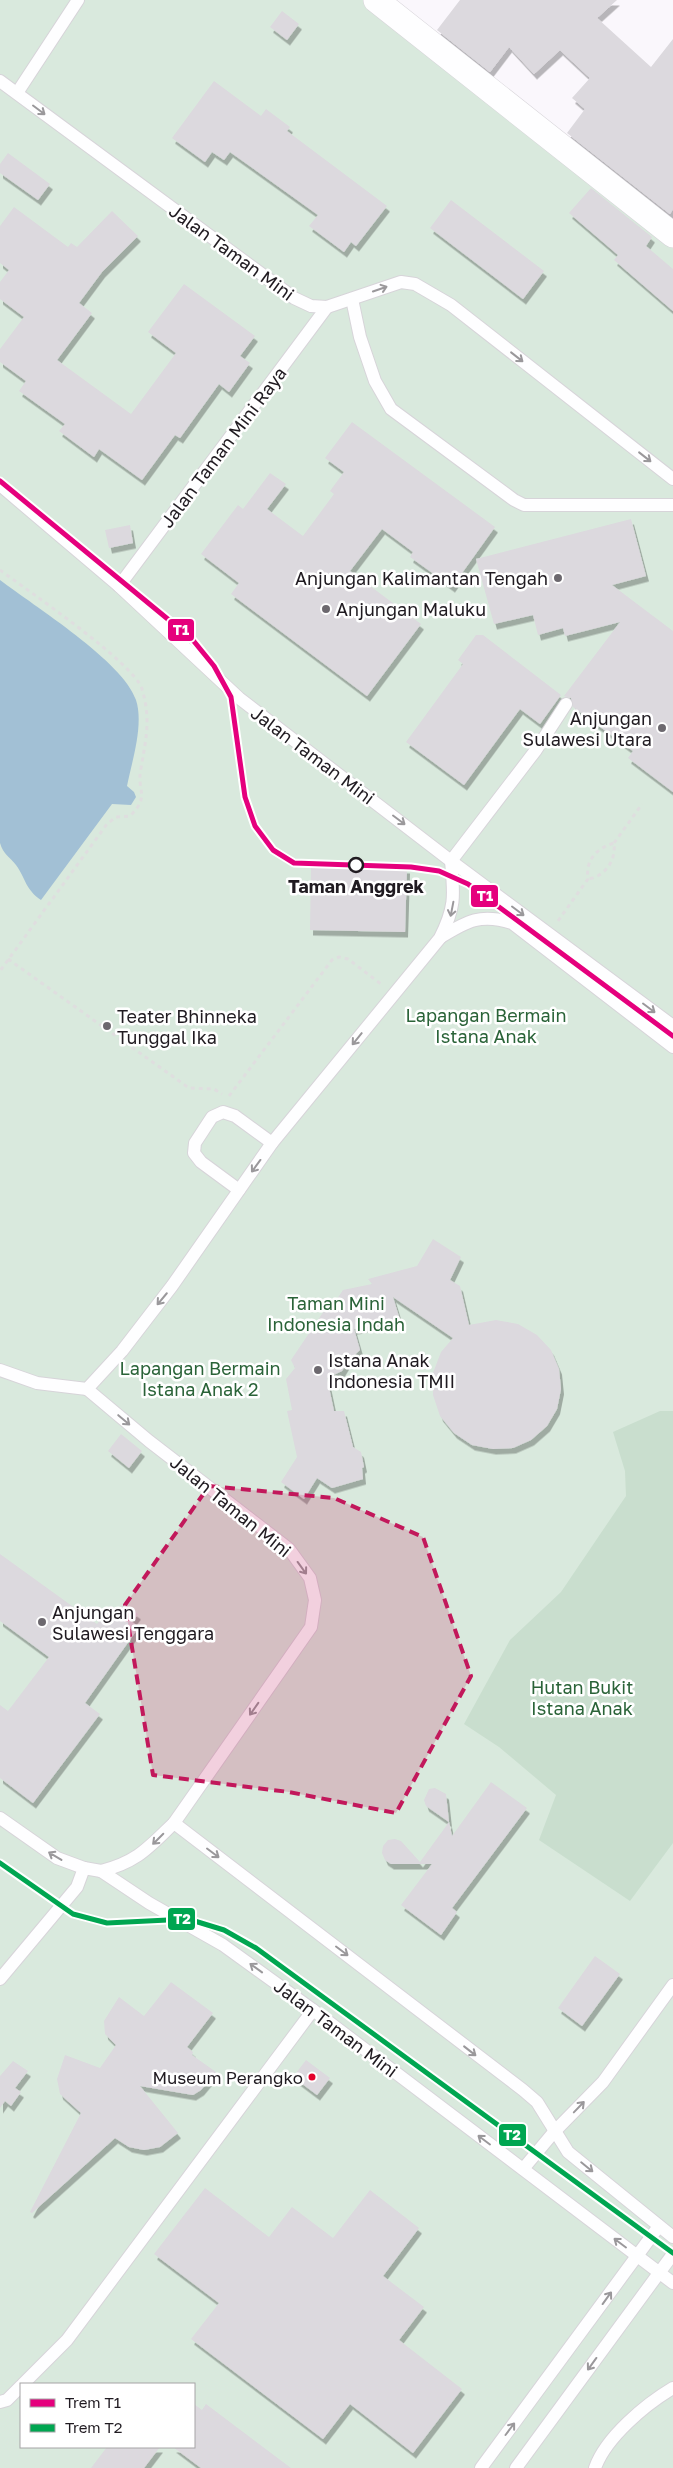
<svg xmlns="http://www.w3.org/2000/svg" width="673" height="2468" viewBox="0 0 673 2468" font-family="'Golos Text',sans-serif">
  <defs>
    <filter id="shadow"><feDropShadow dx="3" dy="5.5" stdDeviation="0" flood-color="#0004"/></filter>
  </defs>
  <rect width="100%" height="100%" fill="#faf7fc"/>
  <path fill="#d9e9dd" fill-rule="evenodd" d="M 0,0 L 369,0 L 673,242 L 673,2468 L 0,2468 ZM 21,2384 L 194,2384 L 194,2447 L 21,2447 Z"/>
  <polygon fill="#c9dece" points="660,1411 673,1411 673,1843 630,1901 539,1840 556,1795 499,1747 464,1724 510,1640 561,1592 626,1496 625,1471 613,1432"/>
  <path fill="#a2c0d5" d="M 0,580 C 34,606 124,662 136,700 C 144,725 132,761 127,786 L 134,792 L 136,797 L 131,805 L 112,804 L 41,900 C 25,889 26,879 16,865 C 10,857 3,854 0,843 Z"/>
  <g fill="#dcd9de" filter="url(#shadow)">
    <polygon points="460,0 617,0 597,18 651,67 673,39 673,209 670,214 567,133 585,109 572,98 590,78 560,50 534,74 509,47 490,72 437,30"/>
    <polygon points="282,11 299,24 287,40 270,27"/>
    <polygon points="214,81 261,116 266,109 290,127 287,131 387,206 356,246 351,242 344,252 309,226 318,215 230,152 224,160 212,152 205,162 172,138"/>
    <polygon points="8,153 50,184 38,200 0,173 0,164"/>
    <polygon points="591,188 652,237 646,246 673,269 673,311 614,260 618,255 569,213"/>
    <polygon points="451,200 544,271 523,299 430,228"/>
    <polygon points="14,207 68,247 71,243 77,247 112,211 138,236 102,272 79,303 92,313 57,360 131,414 176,353 148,332 184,284 255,336 240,356 250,363 229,392 219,384 180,438 175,435 142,480 99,449 94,457 59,431 65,424 19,391 26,381 0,362 0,349 24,317 0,299 0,282 9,270 0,263 0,226"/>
    <polygon points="352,422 495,527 452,587 410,557 413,552 382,529 350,571 421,624 367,696 231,594 239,583 201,554 238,505 243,509 270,473 286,484 267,509 303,536 334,494 330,491 344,472 325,458"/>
    <polygon points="631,519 646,576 612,585 673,631 673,792 628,758 633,751 573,707 571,698 564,696 620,622 565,636 563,628 538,635 533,615 494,624 476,559"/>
    <polygon points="130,525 133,543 109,548 105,530"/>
    <polygon points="476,635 483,635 561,695 540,724 520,709 464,785 406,742 463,664 458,660"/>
    <polygon points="311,866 407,868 405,932 310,930"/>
    <polygon points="433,1239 461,1257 450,1280 460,1286 469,1325 496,1320 518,1324 537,1335 551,1350 559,1369 561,1389 557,1409 547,1426 531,1440 513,1448 493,1449 472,1445 454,1433 440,1416 433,1395 433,1373 441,1352 453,1338 393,1297 400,1320 354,1329 360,1350 348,1361 342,1371 327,1378 334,1411 344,1411 353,1447 361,1452 364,1467 362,1468 363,1479 332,1488 317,1478 304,1499 281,1482 297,1457 287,1411 292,1410 286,1379 295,1368 291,1360 328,1305 337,1299 343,1290 372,1284 368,1279 417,1266"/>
    <polygon points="121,1434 142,1451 129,1468 108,1451"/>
    <polygon points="0,1554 97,1624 110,1606 118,1612 124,1604 138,1614 132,1622 139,1627 85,1703 100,1714 33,1803 0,1778 0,1705 8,1711 49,1657 0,1621"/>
    <polygon points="491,1782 527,1808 452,1908 457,1912 441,1935 401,1905 432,1864 391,1864 385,1860 382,1853 383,1846 388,1840 395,1839 401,1841 420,1862 449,1822 452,1836"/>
    <polygon points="435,1788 446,1794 449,1822 426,1806 424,1800 429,1789"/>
    <polygon points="595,1956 620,1974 582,2026 558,2008"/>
    <polygon points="171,1982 213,2013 187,2047 193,2052 192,2055 216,2072 201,2090 193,2095 140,2086 178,2133 160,2147 144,2150 129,2147 115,2138 32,2213 30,2212 81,2113 60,2094 57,2079 65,2055 100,2068 116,2045 105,2034 104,2021 119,1997 144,2016"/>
    <polygon points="306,2060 330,2078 317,2095 293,2077"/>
    <polygon points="13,2061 28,2071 15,2088 21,2092 11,2106 5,2101 0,2108 0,2076"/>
    <polygon points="205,2188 269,2237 292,2207 333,2238 370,2190 419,2228 383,2276 424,2307 399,2340 462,2389 413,2453 350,2404 323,2439 191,2339 219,2303 154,2254"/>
    <polygon points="194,2404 202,2410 206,2404 291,2468 201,2468 173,2447 194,2447"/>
    <polygon points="107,2447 160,2447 144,2468 91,2468"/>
  </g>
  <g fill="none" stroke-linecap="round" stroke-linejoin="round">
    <defs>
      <g id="lane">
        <polyline points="0,81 294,298 311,306 327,307 401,282 415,284 451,305 673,479"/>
        <polyline points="17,93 78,0"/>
        <polyline points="352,299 360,337 375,381 391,409 514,500 524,505 673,505"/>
        <polyline points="0,485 119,586 239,698 451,861 673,1026"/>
        <polyline points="119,586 327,307"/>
        <polyline points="451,861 536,750 566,704"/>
        <path d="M 441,937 C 467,921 481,913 512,923 L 673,1047"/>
        <polyline points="239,1190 201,1162 194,1153 195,1143 212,1117 223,1112 235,1116 272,1143"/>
        <path d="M 0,1370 L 37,1383 L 87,1389 L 122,1351 L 172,1286 L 272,1143 L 440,938 C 456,906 454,895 451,861"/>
        <path d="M 87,1389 L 149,1441 L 289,1549 L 310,1578 L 315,1600 L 311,1627 L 174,1823 C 148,1848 137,1862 101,1871"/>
        <polyline points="0,1818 57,1858 84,1868 101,1871 149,1903 223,1945 313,2010 673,2283"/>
        <polyline points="174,1823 523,2090 537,2102 568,2152 673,2237"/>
        <polyline points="0,1979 77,1887 84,1868"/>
        <polyline points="523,2169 554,2132 603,2082 673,1985"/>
        <polyline points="23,2384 67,2340 313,2010"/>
        <polyline points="0,2402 7,2400 21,2386"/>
        <polyline points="481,2468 659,2226"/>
        <polyline points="516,2468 673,2254"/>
        <path d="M 595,2468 C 606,2437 646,2404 673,2388"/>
      </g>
      <polyline id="street" points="376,0 673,235"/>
    </defs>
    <use href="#lane" stroke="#d7d4d9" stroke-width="14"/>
    <use href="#street" stroke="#d7d4d9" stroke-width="26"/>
    <g stroke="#dfdedf" stroke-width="3" stroke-dasharray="4 4" stroke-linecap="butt">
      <path d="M 0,570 C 27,590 134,663 142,689 C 151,719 146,739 141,768 C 136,792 151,795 130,816 L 116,817 L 107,824 L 0,971"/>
      <polyline points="614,843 642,804"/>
      <path d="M 558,921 L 588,879 C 585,860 597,848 614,843 C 616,860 606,876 588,879"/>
      <polyline points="8,959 189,1088 214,1089 222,1094"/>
      <polyline points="229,1096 332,960 339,957 348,959 381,984"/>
    </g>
    <use href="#lane" stroke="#fefeff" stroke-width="12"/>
    <use href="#street" stroke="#fefeff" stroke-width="25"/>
    <defs>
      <polyline id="tram-1" points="0,481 192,639 214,666 231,697 245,797 255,826 273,850 294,863 411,867 439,871 468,884 673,1036"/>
      <polyline id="tram-2" points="0,1863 73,1914 107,1923 188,1919 224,1930 256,1948 673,2253"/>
    </defs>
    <use href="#tram-1" stroke="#fff" stroke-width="9"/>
    <use href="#tram-2" stroke="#fff" stroke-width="9"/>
    <use href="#tram-1" stroke="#e5007d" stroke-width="5"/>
    <use href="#tram-2" stroke="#00a651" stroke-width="5"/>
  </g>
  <defs><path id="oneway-shaft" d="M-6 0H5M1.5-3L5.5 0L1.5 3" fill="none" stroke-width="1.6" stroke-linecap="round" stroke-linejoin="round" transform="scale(1.25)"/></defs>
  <g stroke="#9a989b">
    <use href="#oneway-shaft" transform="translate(39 110) rotate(37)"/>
    <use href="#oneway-shaft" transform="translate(380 289) rotate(-19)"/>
    <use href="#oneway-shaft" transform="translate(517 357) rotate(38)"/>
    <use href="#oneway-shaft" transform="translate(645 457) rotate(38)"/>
    <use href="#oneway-shaft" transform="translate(399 820) rotate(37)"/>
    <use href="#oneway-shaft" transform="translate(452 909) rotate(101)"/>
    <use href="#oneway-shaft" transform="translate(518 911) rotate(37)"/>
    <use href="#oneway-shaft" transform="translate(649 1008) rotate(37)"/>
    <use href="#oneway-shaft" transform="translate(357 1039) rotate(129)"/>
    <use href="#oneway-shaft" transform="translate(256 1166) rotate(126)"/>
    <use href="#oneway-shaft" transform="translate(162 1299) rotate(130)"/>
    <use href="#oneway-shaft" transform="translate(124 1420) rotate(40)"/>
    <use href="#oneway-shaft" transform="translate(302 1568) rotate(54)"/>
    <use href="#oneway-shaft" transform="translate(254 1709) rotate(125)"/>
    <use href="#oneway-shaft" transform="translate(158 1839) rotate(135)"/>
    <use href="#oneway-shaft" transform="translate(213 1853) rotate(37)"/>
    <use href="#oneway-shaft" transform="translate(55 1856) rotate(-149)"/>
    <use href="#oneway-shaft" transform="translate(342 1951) rotate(37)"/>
    <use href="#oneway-shaft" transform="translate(256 1968) rotate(-144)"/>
    <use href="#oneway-shaft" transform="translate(470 2051) rotate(38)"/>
    <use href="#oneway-shaft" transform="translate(579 2107) rotate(-46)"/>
    <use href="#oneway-shaft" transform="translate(484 2140) rotate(-143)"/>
    <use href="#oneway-shaft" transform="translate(587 2167) rotate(39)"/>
    <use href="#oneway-shaft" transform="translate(620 2243) rotate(-143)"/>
    <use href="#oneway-shaft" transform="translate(607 2298) rotate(-54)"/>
    <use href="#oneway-shaft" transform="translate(592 2364) rotate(126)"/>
    <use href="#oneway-shaft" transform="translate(510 2429) rotate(-53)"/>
  </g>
  <path fill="#c2185b" fill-opacity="0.2" stroke="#c2185b" stroke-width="4" stroke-dasharray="10 6" stroke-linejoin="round" d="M 209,1486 L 334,1498 L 423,1537 L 471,1676 L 396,1813 L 289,1792 L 153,1775 L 125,1605 Z"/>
  <g fill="#6c686e" stroke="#fff" stroke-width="2">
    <circle cx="558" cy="578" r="5"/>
    <circle cx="326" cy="609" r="5"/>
    <circle cx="662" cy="728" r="5"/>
    <circle cx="107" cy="1026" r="5"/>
    <circle cx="318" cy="1370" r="5"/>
    <circle cx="42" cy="1622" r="5"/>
  </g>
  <circle fill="#fff" stroke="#201b21" stroke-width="2.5" cx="356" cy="865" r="7"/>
  <circle fill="#e4002b" stroke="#fff" stroke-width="2" cx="312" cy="2077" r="4.5"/>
  <g text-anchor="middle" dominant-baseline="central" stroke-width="5" stroke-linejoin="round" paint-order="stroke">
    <g font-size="17" fill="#201b21" stroke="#fff" text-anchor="end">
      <text x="303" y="2077">Museum Perangko</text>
    </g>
    <g font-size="18" fill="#201b21" stroke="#fff">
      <text transform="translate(232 252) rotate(36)">Jalan Taman Mini</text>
      <text transform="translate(223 447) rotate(-53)">Jalan Taman Mini Raya</text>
      <text transform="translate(313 755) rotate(37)">Jalan Taman Mini</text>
      <text transform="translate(231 1506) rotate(39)">Jalan Taman Mini</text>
      <text transform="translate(336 2028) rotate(37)">Jalan Taman Mini</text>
    </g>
    <g font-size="18" fill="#201b21" stroke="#fff" text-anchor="start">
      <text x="548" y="578" text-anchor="end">Anjungan Kalimantan Tengah</text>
      <text x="336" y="609">Anjungan Maluku</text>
      <text x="652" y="718" text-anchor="end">Anjungan<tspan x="652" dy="21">Sulawesi Utara</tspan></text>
      <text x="117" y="1016">Teater Bhinneka<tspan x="117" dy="21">Tunggal Ika</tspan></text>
      <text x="328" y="1360">Istana Anak<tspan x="328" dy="21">Indonesia TMII</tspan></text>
      <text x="52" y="1612">Anjungan<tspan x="52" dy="21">Sulawesi Tenggara</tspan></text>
    </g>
    <g font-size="18" font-weight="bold" fill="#201b21" stroke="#fff">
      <text x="356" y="886">Taman Anggrek</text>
    </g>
    <g font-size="18" fill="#2a6338" stroke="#fff">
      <text x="486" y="1015">Lapangan Bermain<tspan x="486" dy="21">Istana Anak</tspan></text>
      <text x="336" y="1303">Taman Mini<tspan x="336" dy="21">Indonesia Indah</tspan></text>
      <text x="200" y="1368">Lapangan Bermain<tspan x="200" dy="21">Istana Anak 2</tspan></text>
      <text x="582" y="1687">Hutan Bukit<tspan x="582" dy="21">Istana Anak</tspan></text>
    </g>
  </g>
  <g stroke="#fff" stroke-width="2">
    <rect x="167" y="618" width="28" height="24" rx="5" fill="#e5007d"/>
    <rect x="470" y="884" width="29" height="24" rx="5" fill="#e5007d"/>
    <rect x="167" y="1907" width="29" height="24" rx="5" fill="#00a651"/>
    <rect x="498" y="2123" width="29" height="24" rx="5" fill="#00a651"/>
  </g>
  <g font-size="14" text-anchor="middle" font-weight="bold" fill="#fff">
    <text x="181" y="635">T1</text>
    <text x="485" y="901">T1</text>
    <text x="182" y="1924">T2</text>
    <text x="512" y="2140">T2</text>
  </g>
  <rect x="20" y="2383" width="175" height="65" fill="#ffffff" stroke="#a6a4a6"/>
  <rect x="30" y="2399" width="25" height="8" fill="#e5007d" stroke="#a6a4a6"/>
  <text x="65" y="2408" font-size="15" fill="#201b21">Trem T1</text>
  <rect x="30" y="2424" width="25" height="8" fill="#00a651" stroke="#a6a4a6"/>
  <text x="65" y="2433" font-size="15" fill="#201b21">Trem T2</text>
</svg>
